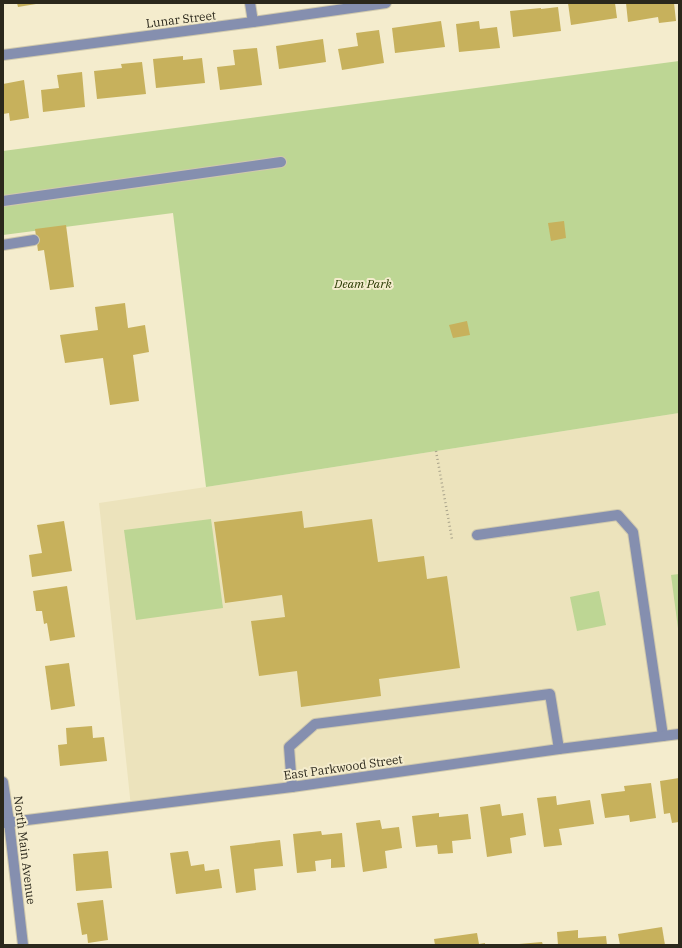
<svg xmlns="http://www.w3.org/2000/svg" width="682" height="948" viewBox="0 0 682 948" font-family="'IBM Plex Serif',serif">
  <rect width="100%" height="100%" fill="#f4eccd"/>
  <polygon fill="#ece3bc" points="679,413 679,734 131,807 99,503 206,487"/>
  <g fill="#bdd694">
    <polygon points="679,61 679,413 206,487 173,213 3,235 3,151"/>
    <polygon points="211,519 223,608 136,620 124,530"/>
    <polygon points="679,574 679,636 671,575"/>
    <polygon points="599,591 606,625 577,631 570,597"/>
  </g>
  <g fill="#c7b15c">
    <polygon points="17,3 36,3 36,4 18,7"/>
    <polygon points="568,3 615,3 617,18 571,25"/>
    <polygon points="626,3 674,3 676,21 659,23 658,17 628,22"/>
    <polygon points="558,7 561,31 513,37 510,11 541,8 541,9"/>
    <polygon points="441,21 445,47 395,53 392,28"/>
    <polygon points="479,21 480,29 497,27 500,48 459,52 456,24"/>
    <polygon points="379,30 384,63 342,70 338,49 358,46 356,33"/>
    <polygon points="323,39 326,62 279,69 276,46"/>
    <polygon points="257,48 262,85 220,90 217,67 235,65 233,50"/>
    <polygon points="183,56 183,60 202,58 205,83 156,88 153,59"/>
    <polygon points="142,62 146,94 97,99 94,71 122,68 121,64"/>
    <polygon points="82,72 85,107 43,112 41,90 59,88 57,75"/>
    <polygon points="24,80 29,118 10,121 9,113 3,114 3,84"/>
    <polygon points="564,221 566,238 551,241 548,223"/>
    <polygon points="66,225 74,287 50,290 44,250 38,251 35,229"/>
    <polygon points="125,303 128,328 145,325 149,352 133,355 139,401 110,405 103,358 65,363 60,335 98,330 95,307"/>
    <polygon points="467,321 470,335 453,338 449,325"/>
    <polygon points="302,511 304,528 372,519 378,562 424,556 427,579 447,576 460,668 379,679 381,696 301,707 297,671 259,676 251,621 285,617 282,595 225,603 214,522"/>
    <polygon points="64,521 72,571 32,577 29,555 42,553 37,525"/>
    <polygon points="67,586 75,637 50,641 47,623 44,624 42,611 36,611 33,591"/>
    <polygon points="69,663 75,706 51,710 45,666"/>
    <polygon points="92,726 93,738 104,737 107,761 60,766 58,745 67,744 66,728"/>
    <polygon points="679,778 679,822 672,823 670,813 664,814 660,781"/>
    <polygon points="651,783 656,818 630,822 629,815 605,818 601,794 625,791 624,786"/>
    <polygon points="556,796 557,805 590,800 594,824 559,829 562,845 544,847 537,798"/>
    <polygon points="500,804 502,816 523,813 526,835 510,838 512,853 487,857 480,807"/>
    <polygon points="439,813 439,817 468,814 471,839 452,841 453,853 438,854 437,845 416,847 412,816"/>
    <polygon points="380,820 382,829 399,827 402,848 385,851 387,868 363,872 356,823"/>
    <polygon points="321,831 322,835 342,833 345,867 331,868 331,859 315,861 316,871 297,873 293,834"/>
    <polygon points="280,840 283,866 254,869 256,890 236,893 230,846"/>
    <polygon points="108,851 112,888 76,891 73,854"/>
    <polygon points="188,851 191,866 204,864 205,871 219,869 222,888 176,894 170,853"/>
    <polygon points="103,900 108,940 88,943 87,934 82,935 77,903"/>
    <polygon points="662,927 665,945 620,945 618,934"/>
    <polygon points="578,930 578,938 606,936 607,945 558,945 557,932"/>
    <polygon points="477,933 479,944 485,943 485,945 435,945 434,939"/>
    <polygon points="542,942 543,945 519,945 519,944"/>
  </g>
  <g fill="none" stroke-linecap="round" stroke-linejoin="round">
    <defs>
      <g id="minor">
        <polyline points="250,3 253,22"/>
        <polyline points="3,55 253,22 386,3"/>
        <polyline points="3,201 281,162"/>
        <polyline points="3,245 34,240"/>
        <polyline points="477,535 618,515 633,532 663,736"/>
        <polyline points="3,782 9,822 23,945"/>
        <polyline points="292,787 289,747 315,724 550,694 559,749"/>
        <polyline points="3,823 292,787 559,749 679,734"/>
      </g>
    </defs>
    <use href="#minor" stroke="#d0c9ad" stroke-width="12"/>
    <polyline stroke="#a9a38b" stroke-width="2.5" stroke-dasharray="1 3" stroke-linecap="butt" points="436,451 452,539"/>
    <use href="#minor" stroke="#858faf" stroke-width="10"/>
  </g>
  <g text-anchor="middle" dominant-baseline="central" stroke-width="4" stroke-linejoin="round" paint-order="stroke">
    <g font-size="12" fill="#2b281c" stroke="#f4eccd">
      <text transform="translate(181 19) rotate(-7)">Lunar Street</text>
      <text transform="translate(343 767) rotate(-8)">East Parkwood Street</text>
      <text transform="translate(25 850) rotate(83)">North Main Avenue</text>
    </g>
    <g font-size="12" font-style="italic" fill="#283900" stroke="#f4eccd">
      <text x="363" y="283">Deam Park</text>
    </g>
  </g>
  <rect width="682" height="948" fill="none" stroke="#2b281c" stroke-width="8"/>
</svg>
